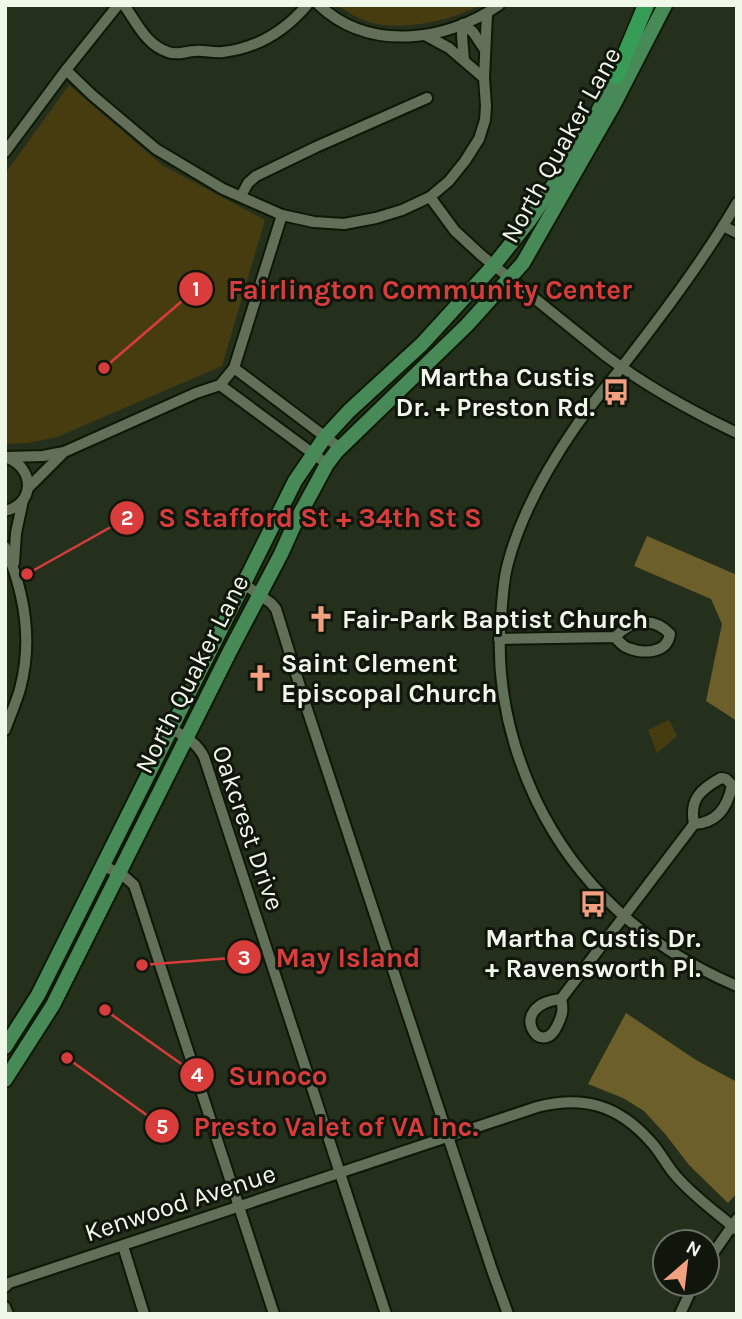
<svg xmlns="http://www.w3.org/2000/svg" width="742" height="1319" viewBox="0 0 742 1319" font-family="Karla,sans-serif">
  <rect width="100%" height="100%" fill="#24301c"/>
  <g fill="#463c0f">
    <path d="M 337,5 L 479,5 C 456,20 404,30 377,24 C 362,21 349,13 337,5 Z"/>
    <polygon points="69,85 162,165 265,220 222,366 57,437 28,443 5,444 5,174"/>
    <polygon points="669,720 677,736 657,753 648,730"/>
  </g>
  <g fill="#6c5f29">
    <polygon points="647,536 737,575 737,721 706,701 722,624 711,599 634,566"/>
    <polygon points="626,1013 696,1060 737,1082 737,1193 728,1203 689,1165 666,1135 644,1111 623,1098 588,1084"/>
  </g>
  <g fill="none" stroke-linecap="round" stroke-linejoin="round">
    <defs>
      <g id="minor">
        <path d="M 124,5 C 137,23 146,45 168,52 C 178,56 186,51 195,51 C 204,50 213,53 223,52 C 257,48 285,31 307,5"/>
        <path d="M 319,5 C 369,52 446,42 499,5"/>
        <polyline points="463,24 462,36 464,60"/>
        <polyline points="463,24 473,32 485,50"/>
        <polyline points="427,36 449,48 484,78"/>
        <polyline points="66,70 92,95 156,149 223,189 282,215 314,222 344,224 376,218 402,210 430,197 449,181 465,161 479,139 485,120 486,106 484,78 487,14"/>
        <polyline points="5,152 66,70 118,5"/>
        <polyline points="241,196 248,183 256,176 316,147 427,98"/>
        <path d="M 430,197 L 455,231 L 481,255 L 606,356 C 646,386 691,411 737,433"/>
        <path d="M 737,203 C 703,261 662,315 621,368 C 606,387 590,406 576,426 C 547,468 521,514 508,563 C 504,577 503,591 502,605 C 494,673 507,738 536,800 C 579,889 648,948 737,986"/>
        <polyline points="723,226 737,233"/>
        <polyline points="234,368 340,448"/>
        <polyline points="220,385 327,464"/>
        <polyline points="7,457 43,456 64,452 196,393 220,385 234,368 282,215"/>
        <polyline points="28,488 62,454"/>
        <path d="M 5,511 C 35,504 35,469 8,458"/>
        <path d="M 5,547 C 24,591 33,641 20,689 C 16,703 10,716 5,730"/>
        <polyline points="14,563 16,533 23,500"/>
        <polyline points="244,584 271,603 276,609 306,706 492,1270 508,1314"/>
        <path d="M 499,639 L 615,637 C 619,641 622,646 628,648 C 643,654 667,654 670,634 C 653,616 631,620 615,637"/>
        <path d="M 171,729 C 185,736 197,743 204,757 L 386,1314"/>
        <polyline points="103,865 125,877 134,885 274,1314"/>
        <path d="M 561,999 C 564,1010 562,1016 557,1026 C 540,1061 505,1005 561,999 L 694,824 C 718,823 728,806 732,785 L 726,779 L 721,778 C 701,789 689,799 694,824"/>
        <polyline points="123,1246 144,1314"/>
        <polyline points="707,1262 737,1219"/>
        <path d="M 5,1287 L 9,1283 L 537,1107 C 583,1095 618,1105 650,1141 C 660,1151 666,1165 676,1176 C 694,1197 716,1212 737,1230"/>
        <polyline points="5,1307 8,1314"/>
        <polyline points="680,1314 694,1284"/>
      </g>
      <g id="major">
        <polyline points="5,1047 38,995 295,481 325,437 349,411 422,344 494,265 529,221 570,161 594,119 621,68"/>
        <polyline points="5,1080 53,1005 230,651 281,554 295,523 327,464 336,452 467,325 523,263 614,104 665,5"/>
      </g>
      <polyline id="highway" points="616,76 646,5"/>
    </defs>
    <use href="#minor" stroke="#0d1805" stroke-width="14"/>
    <use href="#major" stroke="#0d1805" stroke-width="18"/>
    <use href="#highway" stroke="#0d1805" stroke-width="19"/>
    <use href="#minor" stroke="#626f59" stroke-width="10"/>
    <use href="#major" stroke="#488a57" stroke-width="14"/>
    <use href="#highway" stroke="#369c56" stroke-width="16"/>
  </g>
  <defs>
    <symbol id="bus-bare" viewBox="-9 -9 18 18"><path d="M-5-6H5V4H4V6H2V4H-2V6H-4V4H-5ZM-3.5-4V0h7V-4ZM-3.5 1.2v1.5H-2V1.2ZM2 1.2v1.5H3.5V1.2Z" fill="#f2a080" stroke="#11160d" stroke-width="2.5" paint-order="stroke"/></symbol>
    <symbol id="church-bare" viewBox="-9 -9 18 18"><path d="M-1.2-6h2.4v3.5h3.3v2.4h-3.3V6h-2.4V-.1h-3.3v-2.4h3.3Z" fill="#f2a080" stroke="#11160d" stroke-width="2.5" paint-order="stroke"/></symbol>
  </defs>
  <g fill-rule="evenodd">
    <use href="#bus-bare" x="597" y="373" width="38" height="38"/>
    <use href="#church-bare" x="302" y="600" width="38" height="38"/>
    <use href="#church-bare" x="241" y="659" width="38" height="38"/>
    <use href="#bus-bare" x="574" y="885" width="38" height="38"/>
  </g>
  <g text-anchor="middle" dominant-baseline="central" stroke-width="6" stroke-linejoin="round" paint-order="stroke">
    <g font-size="26" fill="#f0f8ea" stroke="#11160d">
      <text transform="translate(561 145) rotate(-61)">North Quaker Lane</text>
      <text transform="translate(192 674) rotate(-63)">North Quaker Lane</text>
      <text transform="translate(248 828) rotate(71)">Oakcrest Drive</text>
      <text transform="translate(180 1203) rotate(-18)">Kenwood Avenue</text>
    </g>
    <g font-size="26" font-weight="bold" fill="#f0f8ea" stroke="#11160d" text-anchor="start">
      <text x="595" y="377" text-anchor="end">Martha Custis<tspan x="595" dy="30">Dr. + Preston Rd.</tspan></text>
      <text x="342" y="619">Fair-Park Baptist Church</text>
      <text x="281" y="663">Saint Clement<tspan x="281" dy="30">Episcopal Church</tspan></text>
      <text x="593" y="938" text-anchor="middle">Martha Custis Dr.<tspan x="593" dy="30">+ Ravensworth Pl.</tspan></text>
    </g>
  </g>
  <path fill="none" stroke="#d93d3b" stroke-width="2.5" d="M104 368L196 289M27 574L127 518M142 965L244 957M105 1010L197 1075M67 1058L162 1126"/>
  <g fill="#d93d3b" stroke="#11160d" stroke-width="2.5">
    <circle cx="104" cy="368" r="7"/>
    <circle cx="27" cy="574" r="7"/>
    <circle cx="142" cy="965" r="7"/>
    <circle cx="105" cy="1010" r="7"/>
    <circle cx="67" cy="1058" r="7"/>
    <circle cx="196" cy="289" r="18"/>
    <circle cx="127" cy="518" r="18"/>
    <circle cx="244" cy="957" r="18"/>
    <circle cx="197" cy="1075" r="18"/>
    <circle cx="162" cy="1126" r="18"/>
  </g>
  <g font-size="21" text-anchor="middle" font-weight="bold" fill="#fff">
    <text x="196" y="296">1</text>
    <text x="127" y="525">2</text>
    <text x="244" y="965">3</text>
    <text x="197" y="1082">4</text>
    <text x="162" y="1134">5</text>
  </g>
  <g font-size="28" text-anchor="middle" font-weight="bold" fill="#d93d3b" stroke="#11160d" stroke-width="6" stroke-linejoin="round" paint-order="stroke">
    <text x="430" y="299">Fairlington Community Center</text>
    <text x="320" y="527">S Stafford St + 34th St S</text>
    <text x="348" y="967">May Island</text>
    <text x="278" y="1085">Sunoco</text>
    <text x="336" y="1136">Presto Valet of VA Inc.</text>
  </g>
  <rect width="742" height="1319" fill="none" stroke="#f0f8ea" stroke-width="14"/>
  <g transform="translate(686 1263) rotate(28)"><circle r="33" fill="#11160d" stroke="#6a7065" stroke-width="2"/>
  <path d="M0-5L12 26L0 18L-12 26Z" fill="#f2a080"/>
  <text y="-10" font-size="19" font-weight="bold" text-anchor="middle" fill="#f0f8ea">N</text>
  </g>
</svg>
